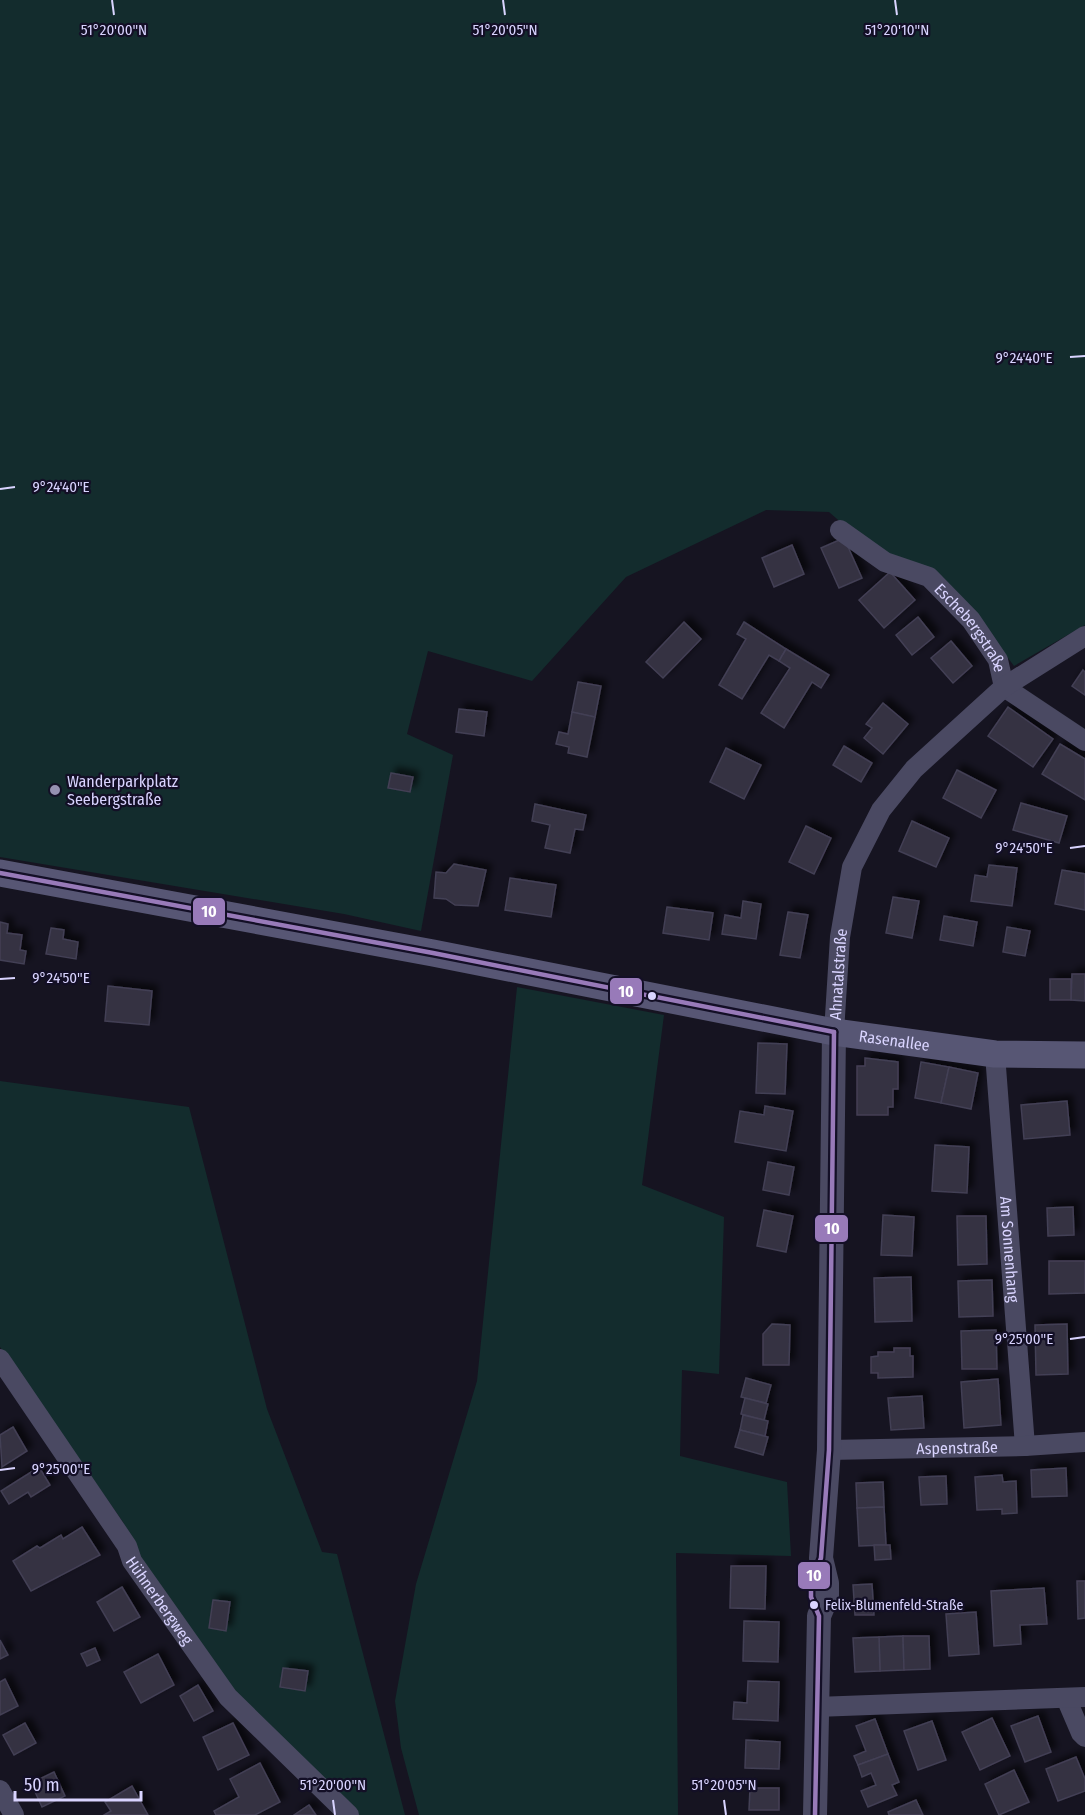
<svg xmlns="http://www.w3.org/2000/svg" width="1085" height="1815" viewBox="0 0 1085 1815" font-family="'Fira Sans Condensed',sans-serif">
  <defs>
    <filter id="shadow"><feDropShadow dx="5.5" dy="-5.5" stdDeviation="3" flood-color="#0009"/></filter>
  </defs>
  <rect width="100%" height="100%" fill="#161421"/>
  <g fill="#132c2d">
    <polygon points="0,0 1085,0 1085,625 1014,666 990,634 894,557 859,538 829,512 766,510 626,577 532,681 428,651 407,734 453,755 421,931 344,914 0,857"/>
    <polygon points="517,987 664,1015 642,1185 724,1217 719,1374 682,1370 680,1456 787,1482 791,1556 676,1553 678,1815 419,1815 401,1748 395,1701 416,1584 477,1381"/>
    <polygon points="0,1081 189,1107 267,1409 322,1552 337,1554 405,1815 357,1815 223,1685 138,1559 123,1522 0,1347"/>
  </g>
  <g fill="#343243" stroke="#433f54" stroke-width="1.5" filter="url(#shadow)">
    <polygon points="844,538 862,578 839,588 821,548"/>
    <polygon points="792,545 804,574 774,587 762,558"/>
    <polygon points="890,572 915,600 884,628 859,600"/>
    <polygon points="918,617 934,637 912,655 896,635"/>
    <polygon points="684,622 701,639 663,678 646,662"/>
    <polygon points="744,622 786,649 779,661 769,655 742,699 719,685 746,639 737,634"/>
    <polygon points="951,641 972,666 953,683 931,658"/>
    <polygon points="786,649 829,675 821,688 812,682 784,728 761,713 790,668 779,661"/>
    <polygon points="1083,670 1085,672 1085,695 1072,686"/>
    <polygon points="578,682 601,686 595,717 572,712"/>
    <polygon points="883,703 908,724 883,754 864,738 872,728 866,724"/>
    <polygon points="1008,707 1053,739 1033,767 988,736"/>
    <polygon points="459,709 487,712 484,736 456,732"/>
    <polygon points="572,712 595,717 587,757 568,753 569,747 556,744 559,732 568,734"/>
    <polygon points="1060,744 1085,759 1085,800 1042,774"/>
    <polygon points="844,746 872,763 861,782 833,765"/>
    <polygon points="726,748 761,765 744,799 710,782"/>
    <polygon points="957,770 996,790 981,818 943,798"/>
    <polygon points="391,773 413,777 410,792 388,788"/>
    <polygon points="1021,803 1067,816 1059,843 1013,830"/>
    <polygon points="535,804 586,815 583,830 575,829 570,853 545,848 550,825 532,821"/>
    <polygon points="912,821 949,838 936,867 899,851"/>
    <polygon points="806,826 831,838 814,874 789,862"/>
    <polygon points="454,864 486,870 478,906 455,905 446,899 434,898 436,872 446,873"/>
    <polygon points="989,865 1017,868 1012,906 971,901 975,875 987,877"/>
    <polygon points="1062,870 1085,874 1085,910 1055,904"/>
    <polygon points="510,878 556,885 551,917 505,910"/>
    <polygon points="893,897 919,901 912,938 886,933"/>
    <polygon points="743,901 761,904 756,939 722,934 725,915 741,918"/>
    <polygon points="667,907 713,913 709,940 663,933"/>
    <polygon points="788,912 808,915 800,958 780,955"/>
    <polygon points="944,916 977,922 973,946 940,940"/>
    <polygon points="0,922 8,924 7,933 22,935 20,950 26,951 24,964 0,960"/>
    <polygon points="1007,927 1030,931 1025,956 1003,952"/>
    <polygon points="51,928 64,930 63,939 78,942 76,959 46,954"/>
    <polygon points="1072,974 1085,974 1085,1001 1071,1000"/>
    <rect x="1050" y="979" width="21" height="21"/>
    <polygon points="108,986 152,991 149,1025 105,1021"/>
    <polygon points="758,1043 787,1044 785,1094 756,1093"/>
    <polygon points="865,1058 898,1062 898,1089 893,1089 893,1107 888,1107 888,1115 857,1115 857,1066 865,1066"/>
    <polygon points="921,1062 949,1067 941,1103 915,1098"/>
    <polygon points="949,1067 978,1073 971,1109 941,1103"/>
    <polygon points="1067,1101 1070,1135 1024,1139 1021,1105"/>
    <polygon points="765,1106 793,1111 786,1151 735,1142 740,1111 764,1115"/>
    <polygon points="935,1145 969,1147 967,1193 932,1191"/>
    <polygon points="768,1162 794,1167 789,1195 763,1190"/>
    <polygon points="1073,1207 1074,1235 1048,1236 1047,1208"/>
    <polygon points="764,1210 793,1216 786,1252 757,1246"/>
    <polygon points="883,1215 914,1217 912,1256 881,1255"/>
    <polygon points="957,1216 986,1216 987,1264 958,1265"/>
    <polygon points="1049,1261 1085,1261 1085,1293 1049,1294"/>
    <polygon points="911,1277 912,1321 875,1322 874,1278"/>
    <polygon points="992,1280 993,1316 959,1317 958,1281"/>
    <polygon points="772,1324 790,1325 789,1365 763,1365 763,1334"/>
    <polygon points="1067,1324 1068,1374 1036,1375 1035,1325"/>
    <polygon points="996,1330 997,1369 962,1369 961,1331"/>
    <polygon points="894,1348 910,1348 910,1356 913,1356 913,1377 878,1378 878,1373 871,1373 871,1357 878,1356 878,1352 894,1352"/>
    <polygon points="746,1378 771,1385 766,1403 741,1397"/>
    <polygon points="998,1379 1001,1425 964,1428 961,1382"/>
    <polygon points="922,1396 924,1428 891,1430 888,1398"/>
    <polygon points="745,1398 768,1404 764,1420 741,1414"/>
    <polygon points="743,1415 768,1421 765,1436 740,1430"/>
    <polygon points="13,1427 27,1451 2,1467 0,1435"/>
    <polygon points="740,1430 768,1437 763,1455 735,1447"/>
    <polygon points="39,1467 50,1485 31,1497 28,1492 9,1504 1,1491"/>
    <polygon points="1066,1468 1067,1496 1032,1497 1031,1470"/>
    <polygon points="1002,1475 1003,1482 1016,1481 1017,1513 1002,1514 1002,1509 977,1510 975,1477"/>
    <polygon points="946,1476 947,1504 921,1505 919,1477"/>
    <polygon points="883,1482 884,1507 857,1508 856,1483"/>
    <polygon points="884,1507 886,1545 859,1546 857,1508"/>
    <polygon points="82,1527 100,1555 31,1591 13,1561 37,1546 40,1548 61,1535 63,1539"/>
    <polygon points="874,1545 890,1545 891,1559 875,1560"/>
    <polygon points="731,1566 766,1566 765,1609 730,1608"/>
    <polygon points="1077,1581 1085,1581 1085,1618 1078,1619"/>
    <polygon points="872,1584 874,1615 855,1615 853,1585"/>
    <polygon points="122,1587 140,1617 114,1631 97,1602"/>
    <polygon points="1044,1588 1047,1624 1020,1625 1021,1644 994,1646 991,1591"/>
    <polygon points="213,1600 230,1602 226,1631 209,1628"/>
    <polygon points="976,1612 979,1654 949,1656 946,1614"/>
    <polygon points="744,1621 779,1622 778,1662 743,1661"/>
    <polygon points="903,1636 904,1670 880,1671 879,1637"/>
    <polygon points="903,1636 929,1636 930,1669 904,1670"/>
    <polygon points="879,1637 880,1671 855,1672 853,1638"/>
    <polygon points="0,1640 8,1655 0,1659"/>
    <polygon points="95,1648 100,1660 87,1666 81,1654"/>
    <polygon points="158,1654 174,1685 141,1703 124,1672"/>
    <polygon points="283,1668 308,1671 305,1691 280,1687"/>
    <polygon points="5,1679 18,1706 0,1715 0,1682"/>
    <polygon points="748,1681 779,1682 778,1721 733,1719 734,1702 747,1703"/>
    <polygon points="198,1685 213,1711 194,1721 180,1696"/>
    <polygon points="1038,1716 1051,1752 1025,1762 1011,1726"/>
    <polygon points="992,1718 1010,1756 980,1770 962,1732"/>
    <polygon points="875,1719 888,1754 858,1765 854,1756 866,1751 856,1726"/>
    <polygon points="932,1721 946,1760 918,1770 904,1731"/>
    <polygon points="25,1723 36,1743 14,1755 3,1735"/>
    <polygon points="233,1723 249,1755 218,1770 203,1737"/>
    <polygon points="746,1740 780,1742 779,1769 745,1768"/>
    <polygon points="888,1754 899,1782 892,1785 897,1795 868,1807 861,1791 876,1785 871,1773 862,1777 858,1765"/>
    <polygon points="1076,1757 1085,1779 1085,1791 1058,1801 1046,1769"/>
    <polygon points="260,1763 280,1802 255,1815 216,1815 214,1811 239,1797 230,1779"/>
    <polygon points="1014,1770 1029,1802 999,1815 985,1784"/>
    <polygon points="54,1772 65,1796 42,1807 31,1783"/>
    <polygon points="132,1786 148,1815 104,1815 111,1811 105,1802"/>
    <polygon points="750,1788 779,1788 779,1810 749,1810"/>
    <polygon points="916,1800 923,1815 889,1815 888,1812"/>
    <polygon points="309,1805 316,1815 294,1815"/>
  </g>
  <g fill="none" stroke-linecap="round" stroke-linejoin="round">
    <g stroke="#4a4962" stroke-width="20">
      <path id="s1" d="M 840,530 L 885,562 L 929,577 L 971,620 L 998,660 L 1004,687 L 1085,741"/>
      <path id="s2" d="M 834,1032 L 840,937 L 852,867 L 881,810 L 914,769 L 1004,687 L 1085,636"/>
      <path id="s3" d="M 995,1054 L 1025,1446"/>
      <path id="s4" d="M 0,1359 L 127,1546 L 132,1561 L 228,1697 L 349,1815"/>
      <path id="s5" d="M 829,1450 L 1025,1446 L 1085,1442"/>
      <polyline points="1066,1698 1081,1733 1085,1737"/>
      <polyline points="816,1707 1085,1697"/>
      <polyline points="0,1790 14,1815"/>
    </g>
    <polyline stroke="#4a4962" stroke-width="24" points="815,1815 819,1616 827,1597 827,1583 821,1558 829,1450 834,1032"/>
    <path stroke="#575674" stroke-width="27" id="s6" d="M 0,873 L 433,953 L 834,1032 L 995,1054 L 1085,1055"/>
    <defs>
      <g id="bus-1">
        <polyline points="0,873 433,953 834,1032"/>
        <polyline points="815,1815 819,1616 811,1597 811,1583 821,1558 829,1450 834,1032"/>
      </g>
    </defs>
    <use href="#bus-1" stroke="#130f26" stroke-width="9"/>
    <use href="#bus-1" stroke="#987ab9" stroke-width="4.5"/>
  </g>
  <path fill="none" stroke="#d9d4ff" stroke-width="2" d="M 112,0 L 114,15M 503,0 L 505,15M 895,0 L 897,15M 1070,357 L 1085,356M 0,489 L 15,487M 1070,848 L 1085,846M 0,979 L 15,978M 1070,1339 L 1085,1337M 0,1470 L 15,1468M 333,1800 L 335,1815M 724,1800 L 726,1815"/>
  <circle fill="#9591b1" stroke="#130f26" stroke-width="2" cx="55" cy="790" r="6"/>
  <g fill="#d9d4ff" stroke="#130f26" stroke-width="2">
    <circle cx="652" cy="996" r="5"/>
    <circle cx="814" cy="1605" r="5"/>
  </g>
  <g text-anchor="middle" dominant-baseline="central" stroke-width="4.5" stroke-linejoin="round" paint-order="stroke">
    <g font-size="14" fill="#d9d4ff" stroke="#130f26" text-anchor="start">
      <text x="825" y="1605">Felix-Blumenfeld-Straße</text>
    </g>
    <g font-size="16" fill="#d9d4ff" stroke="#130f26">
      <text stroke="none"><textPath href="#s1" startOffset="168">Eschebergstraße</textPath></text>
      <text stroke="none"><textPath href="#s2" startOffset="58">Ahnatalstraße</textPath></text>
      <text stroke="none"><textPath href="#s6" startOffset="910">Rasenallee</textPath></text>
      <text stroke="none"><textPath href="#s3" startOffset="196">Am Sonnenhang</textPath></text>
      <text stroke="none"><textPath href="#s5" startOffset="128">Aspenstraße</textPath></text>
      <text stroke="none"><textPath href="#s4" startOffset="290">Hühnerbergweg</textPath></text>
    </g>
    <g font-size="16" fill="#d9d4ff" stroke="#130f26" text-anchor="start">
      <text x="67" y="781">Wanderparkplatz<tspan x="67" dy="18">Seebergstraße</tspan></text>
    </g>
  </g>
  <g font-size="15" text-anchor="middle" fill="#d9d4ff" stroke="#130f26" stroke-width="4.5" stroke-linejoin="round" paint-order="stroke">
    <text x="114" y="35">51°20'00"N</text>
    <text x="505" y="35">51°20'05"N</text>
    <text x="897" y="35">51°20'10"N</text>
    <text x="1024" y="363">9°24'40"E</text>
    <text x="61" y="492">9°24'40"E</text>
    <text x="1024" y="853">9°24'50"E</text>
    <text x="61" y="983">9°24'50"E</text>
    <text x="1024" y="1344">9°25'00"E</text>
    <text x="61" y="1474">9°25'00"E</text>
    <text x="333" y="1790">51°20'00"N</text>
    <text x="724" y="1790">51°20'05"N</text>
  </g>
  <g stroke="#130f26" stroke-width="2">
    <rect x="192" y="897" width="34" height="29" rx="6" fill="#987ab9"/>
    <rect x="609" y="977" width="34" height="28" rx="6" fill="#987ab9"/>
    <rect x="814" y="1214" width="35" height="29" rx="6" fill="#987ab9"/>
    <rect x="797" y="1561" width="34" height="29" rx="6" fill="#987ab9"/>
  </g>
  <g font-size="16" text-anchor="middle" font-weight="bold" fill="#fff">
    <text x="209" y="917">10</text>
    <text x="626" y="997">10</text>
    <text x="832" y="1234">10</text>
    <text x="814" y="1581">10</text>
  </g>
  <path d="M15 1791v9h126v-9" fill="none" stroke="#d9d4ff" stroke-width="3"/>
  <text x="24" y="1791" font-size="18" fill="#d9d4ff" stroke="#130f26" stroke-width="4.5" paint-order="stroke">50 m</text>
</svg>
